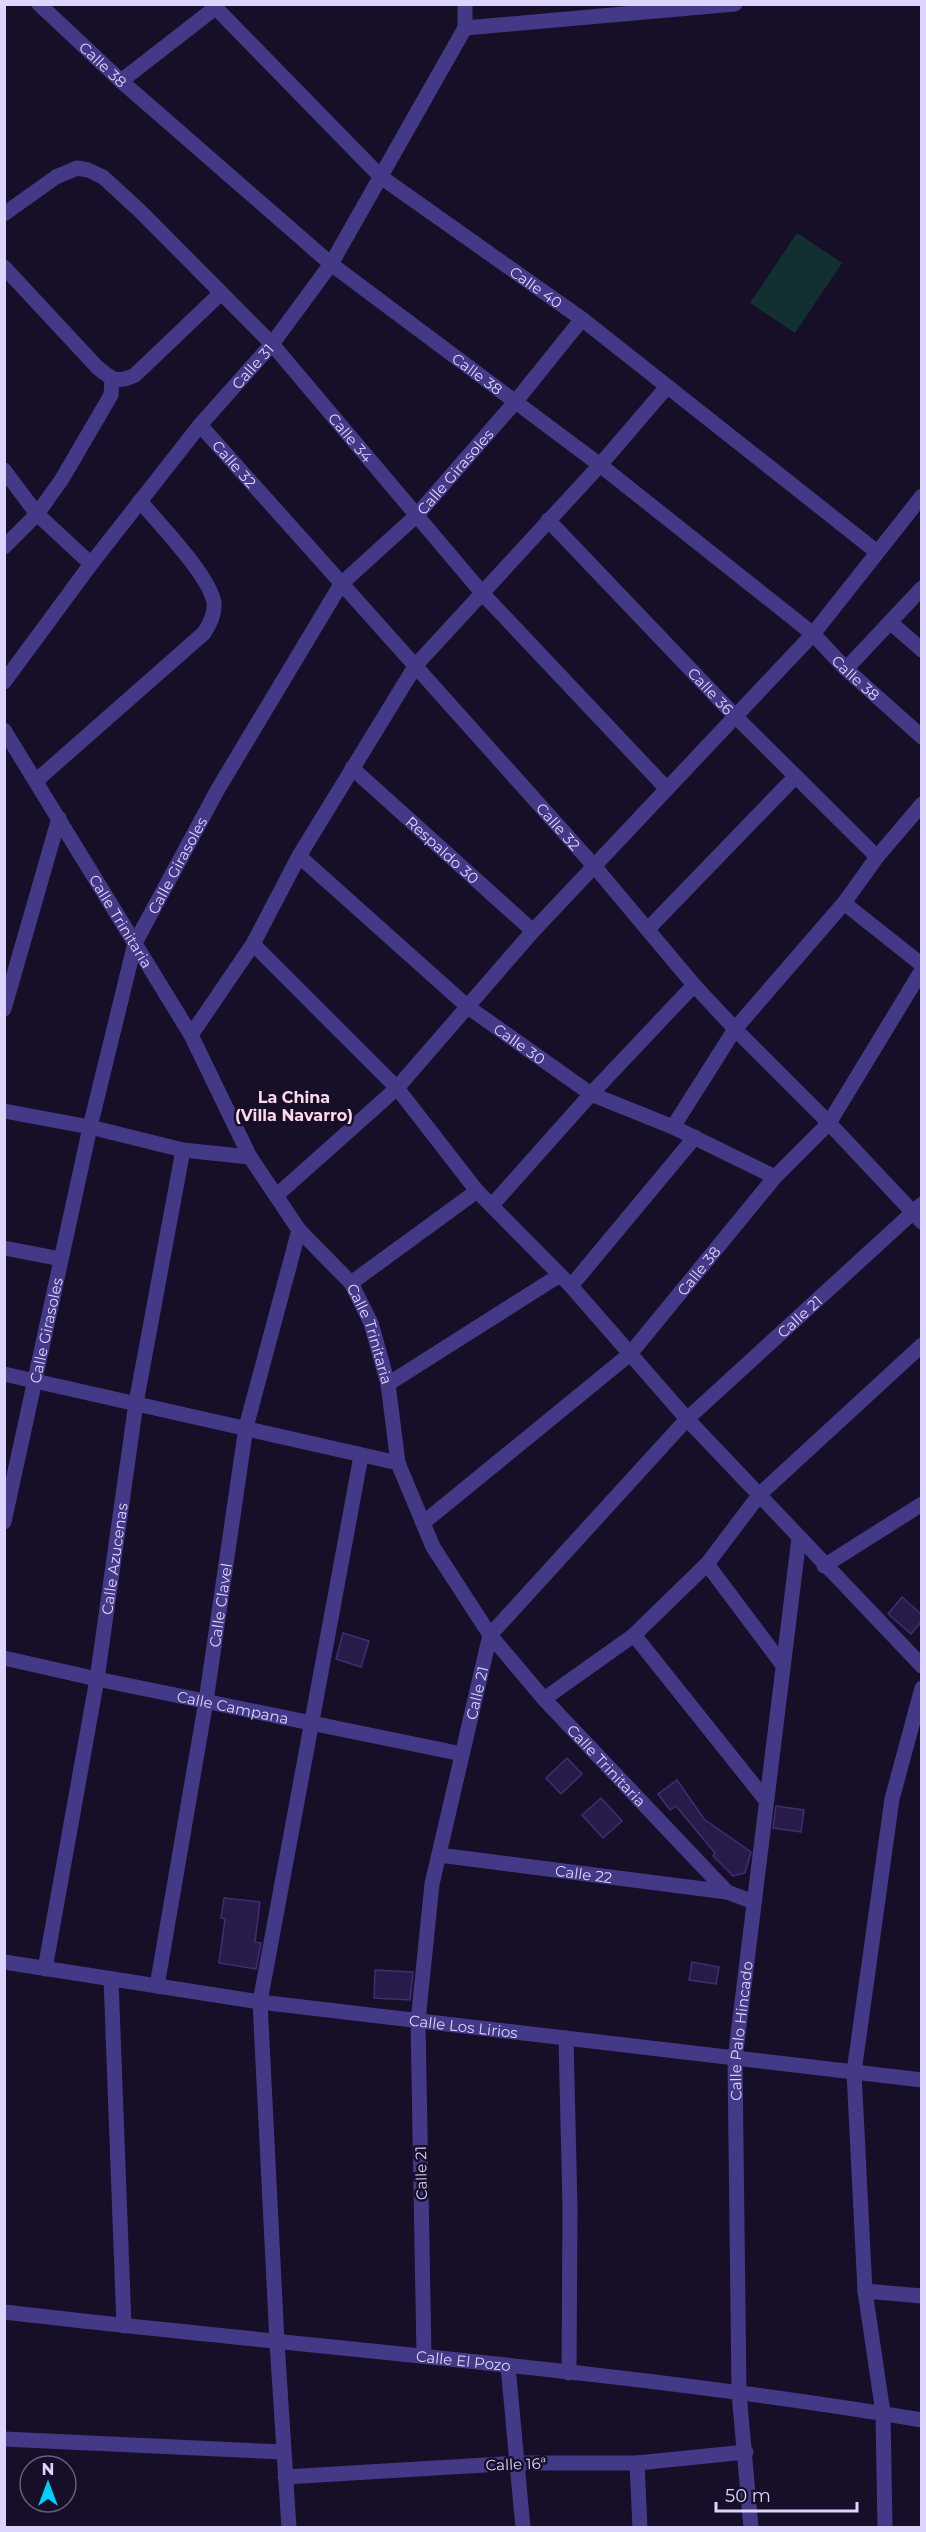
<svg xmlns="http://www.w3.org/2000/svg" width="926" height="2532" viewBox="0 0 926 2532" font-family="Montserrat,sans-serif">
  <rect width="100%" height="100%" fill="#160f27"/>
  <polygon fill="#123031" points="797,233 842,263 795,333 750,303"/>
  <g fill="#281b49" stroke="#422c75" stroke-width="1.5">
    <polygon points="902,1597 921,1614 921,1622 911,1634 888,1614"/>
    <polygon points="343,1633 369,1641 361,1667 336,1659"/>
    <polygon points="567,1758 582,1774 561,1794 546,1778"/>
    <polygon points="677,1780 704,1819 751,1852 745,1873 733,1876 713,1856 715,1853 676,1806 670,1810 658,1794"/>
    <polygon points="601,1798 622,1821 603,1838 582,1815"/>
    <polygon points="776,1806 804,1810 801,1832 773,1828"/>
    <polygon points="224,1898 260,1902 255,1942 261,1943 256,1969 219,1963 225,1919 221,1918"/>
    <polygon points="692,1962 719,1967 716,1984 689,1980"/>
    <polygon points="375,1970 413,1972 410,2000 374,1998"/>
  </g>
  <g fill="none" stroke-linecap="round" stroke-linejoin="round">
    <g stroke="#443987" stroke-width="15">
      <path id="s1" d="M 39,4 L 121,81 L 331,264 L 600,465 L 813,634 L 846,669 L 922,737"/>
      <path id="s2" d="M 212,4 L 381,177 L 582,319 L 877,552"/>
      <polyline points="465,28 735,4"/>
      <polyline points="121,81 215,8"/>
      <path id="s3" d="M 4,214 L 56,177 L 77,168 L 88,170 L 103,177 L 140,211 L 272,344 L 483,594 L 667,789"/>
      <path d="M 4,267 L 97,367 C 111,379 117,384 135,375 L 221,293"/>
      <path id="s4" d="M 200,425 L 595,867 L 694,985 L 735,1029 L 829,1123 L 922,1222"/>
      <polyline points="4,470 37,514 91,564"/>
      <path id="s5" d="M 548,520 L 736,717 L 877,857"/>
      <polyline points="4,547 37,514 62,479 111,395 112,380"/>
      <polyline points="890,622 922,650"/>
      <polyline points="846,669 922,588"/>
      <path id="s6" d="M 4,682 L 91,564 L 200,425 L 272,344 L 331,264 L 465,28 L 465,4"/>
      <path id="s7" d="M 4,730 L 191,1035 L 250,1157 L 299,1230 L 351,1283 L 371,1323 L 388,1384 L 398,1463 L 433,1547 L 490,1635 L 544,1699 L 727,1892 L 754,1902"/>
      <path id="s8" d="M 352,768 L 533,931"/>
      <path d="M 37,780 L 204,633 C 210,624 215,614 214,603 C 210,576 159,524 140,501"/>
      <path id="s9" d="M 299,856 L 468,1007 L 591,1094 L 673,1127 L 775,1177"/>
      <polyline points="844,903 922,965"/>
      <polyline points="648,929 795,777"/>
      <polyline points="253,944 397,1088 477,1191 571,1286 687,1419 922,1666"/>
      <polyline points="4,1009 59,818"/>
      <polyline points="191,1035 253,944 299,856 416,665 600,465 666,388"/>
      <polyline points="4,1111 90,1127 183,1150 250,1157"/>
      <polyline points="673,1127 735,1029 844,903 877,857 922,804"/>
      <polyline points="277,1195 397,1088 533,931 813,634 922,496"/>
      <polyline points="493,1204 591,1094 694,985"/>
      <polyline points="4,1248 61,1259"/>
      <polyline points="351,1283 477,1191"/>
      <polyline points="571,1286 695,1137"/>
      <polyline points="4,1374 398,1463"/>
      <polyline points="388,1384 560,1275"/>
      <path id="s10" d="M 4,1522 L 90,1127 L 135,943 L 218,789 L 341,584 L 416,516 L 516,401 L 582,319"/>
      <path id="s11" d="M 423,1523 L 630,1354 L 775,1177 L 829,1123 L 922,970"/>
      <polyline points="707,1564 782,1664"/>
      <polyline points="824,1566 922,1504"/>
      <polyline points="634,1635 765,1799"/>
      <path id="s12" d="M 4,1658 L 97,1679 L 462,1754"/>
      <polyline points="544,1699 634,1635 707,1564 760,1494 922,1345"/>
      <path id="s13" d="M 439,1855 L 727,1892"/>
      <path id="s14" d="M 4,1962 L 260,2002 L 922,2080"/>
      <path id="s15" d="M 45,1969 L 97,1679 L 136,1403 L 183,1150"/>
      <polyline points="111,1979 124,2326"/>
      <path id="s16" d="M 157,1986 L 206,1701 L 246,1427 L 299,1230"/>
      <polyline points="566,2038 570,2208 569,2373"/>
      <polyline points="865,2291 922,2296"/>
      <path id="s17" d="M 4,2312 C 310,2348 618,2369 922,2420"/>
      <path id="s18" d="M 424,2356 L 418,2021 L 432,1884 L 490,1635 L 687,1419 L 922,1204"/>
      <polyline points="508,2366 523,2528"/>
      <polyline points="4,2439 283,2452"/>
      <polyline points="637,2463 640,2528"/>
      <polyline points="285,2477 518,2463 637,2463 746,2452"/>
      <polyline points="289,2528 277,2342 260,2002 361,1456"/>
      <path id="s19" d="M 751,2528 L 739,2393 L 735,2059 L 799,1538"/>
      <polyline points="885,2528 883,2413 865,2291 854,2072 892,1799 922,1688"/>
    </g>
  </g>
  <g text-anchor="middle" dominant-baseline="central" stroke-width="5" stroke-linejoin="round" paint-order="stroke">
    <g font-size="15" fill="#ded5ff" stroke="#160f27">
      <text stroke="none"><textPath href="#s1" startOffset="88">Calle 38</textPath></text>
      <text stroke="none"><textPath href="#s2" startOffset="432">Calle 40</textPath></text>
      <text stroke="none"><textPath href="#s6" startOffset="402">Calle 31</textPath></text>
      <text stroke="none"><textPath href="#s1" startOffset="574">Calle 38</textPath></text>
      <text stroke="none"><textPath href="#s3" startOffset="474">Calle 34</textPath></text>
      <text stroke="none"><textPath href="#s4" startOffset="52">Calle 32</textPath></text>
      <text stroke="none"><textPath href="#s10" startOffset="1168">Calle Girasoles</textPath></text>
      <text stroke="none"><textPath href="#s1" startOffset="1060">Calle 38</textPath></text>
      <text stroke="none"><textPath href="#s5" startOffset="236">Calle 36</textPath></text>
      <text stroke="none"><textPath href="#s4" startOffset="538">Calle 32</textPath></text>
      <text stroke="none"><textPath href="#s8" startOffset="122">Respaldo 30</textPath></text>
      <text stroke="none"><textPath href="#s10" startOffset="682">Calle Girasoles</textPath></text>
      <text stroke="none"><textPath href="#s7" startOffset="224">Calle Trinitaria</textPath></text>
      <text stroke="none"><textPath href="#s9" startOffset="290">Calle 30</textPath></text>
      <text stroke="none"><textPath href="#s11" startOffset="375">Calle 38</textPath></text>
      <text stroke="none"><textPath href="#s18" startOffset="1173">Calle 21</textPath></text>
      <text stroke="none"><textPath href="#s10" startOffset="196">Calle Girasoles</textPath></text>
      <text stroke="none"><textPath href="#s7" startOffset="710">Calle Trinitaria</textPath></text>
      <text stroke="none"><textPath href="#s15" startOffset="416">Calle Azucenas</textPath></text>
      <text stroke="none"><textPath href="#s16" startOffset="386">Calle Clavel</textPath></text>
      <text stroke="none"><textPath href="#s18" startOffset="669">Calle 21</textPath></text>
      <text stroke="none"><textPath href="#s12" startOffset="234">Calle Campana</textPath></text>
      <text stroke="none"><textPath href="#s7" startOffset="1214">Calle Trinitaria</textPath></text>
      <text stroke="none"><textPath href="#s13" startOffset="146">Calle 22</textPath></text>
      <text stroke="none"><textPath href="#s14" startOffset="464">Calle Los Lirios</textPath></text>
      <text stroke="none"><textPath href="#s19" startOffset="498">Calle Palo Hincado</textPath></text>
      <text transform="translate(421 2173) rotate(-91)">Calle 21</text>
      <text stroke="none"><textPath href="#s17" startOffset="462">Calle El Pozo</textPath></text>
      <text transform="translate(516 2464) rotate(-2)">Calle 16ª</text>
    </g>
    <g font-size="16" font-weight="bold" fill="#ffd7ed" stroke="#160f27">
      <text x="294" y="1097">La China<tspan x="294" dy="18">(Villa Navarro)</tspan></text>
    </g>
  </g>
  <rect width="926" height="2532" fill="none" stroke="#ded5ff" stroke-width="12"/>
  <g transform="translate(48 2484)"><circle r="28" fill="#160f27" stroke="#665e7d" stroke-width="1.5"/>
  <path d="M0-4.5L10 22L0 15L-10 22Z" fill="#01ceff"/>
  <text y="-9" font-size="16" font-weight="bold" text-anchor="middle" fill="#ded5ff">N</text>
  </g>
  <path d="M716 2502v9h141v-9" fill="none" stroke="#ded5ff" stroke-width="3"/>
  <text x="725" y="2502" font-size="18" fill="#ded5ff" stroke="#160f27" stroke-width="4.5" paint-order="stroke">50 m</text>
</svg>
